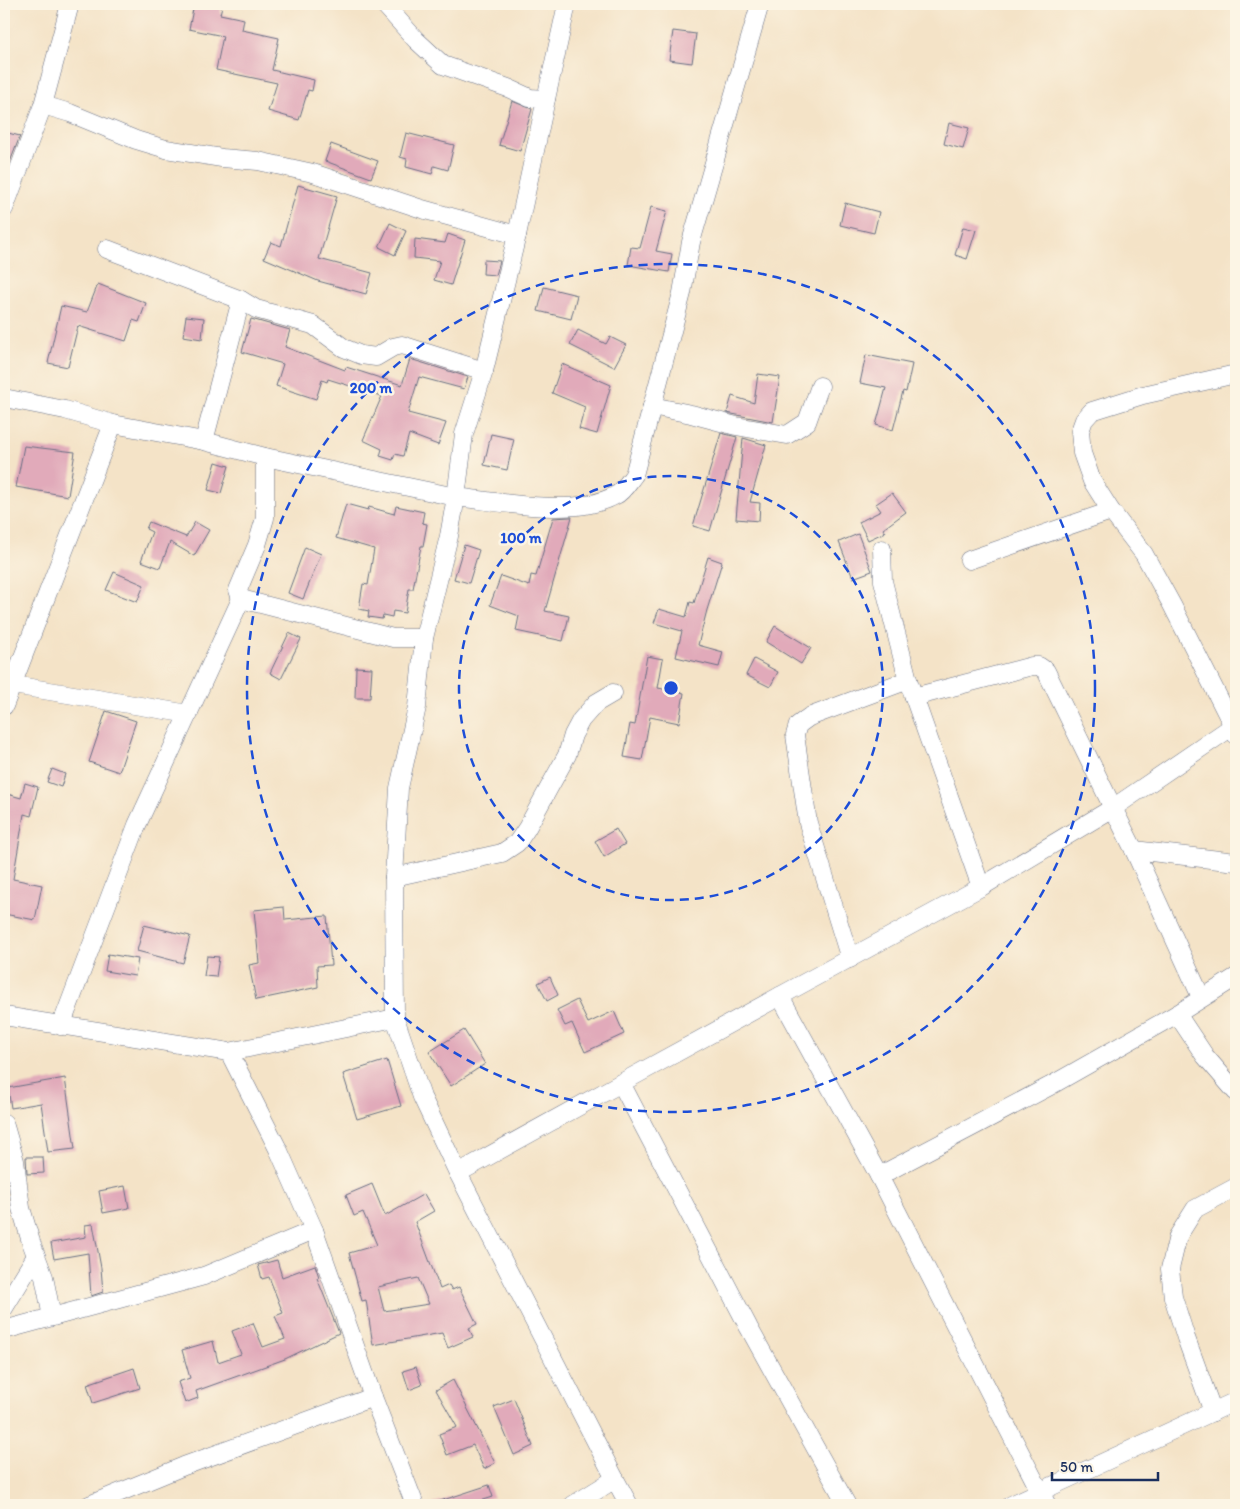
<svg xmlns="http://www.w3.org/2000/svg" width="1240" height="1509" viewBox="0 0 1240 1509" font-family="Itim,sans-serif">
  <rect width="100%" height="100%" fill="#fcf5e5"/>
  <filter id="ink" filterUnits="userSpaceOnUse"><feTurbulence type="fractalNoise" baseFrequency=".02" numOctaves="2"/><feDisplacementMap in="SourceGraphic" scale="10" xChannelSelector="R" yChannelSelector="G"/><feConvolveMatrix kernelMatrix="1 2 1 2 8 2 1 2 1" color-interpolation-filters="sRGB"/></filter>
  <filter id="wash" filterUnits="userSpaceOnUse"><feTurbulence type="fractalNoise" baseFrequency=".0096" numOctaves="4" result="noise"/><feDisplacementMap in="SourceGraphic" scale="20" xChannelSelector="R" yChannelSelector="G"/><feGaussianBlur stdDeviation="1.12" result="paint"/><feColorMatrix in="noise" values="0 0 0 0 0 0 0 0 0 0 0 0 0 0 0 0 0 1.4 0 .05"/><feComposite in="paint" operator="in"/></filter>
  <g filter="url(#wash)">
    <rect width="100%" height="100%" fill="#f4e3c7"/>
    <g id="blocks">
      <g fill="#e1aaba" fill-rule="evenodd">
        <polygon points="194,4 209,4 222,6 220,14 244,19 242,30 279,38 272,70 314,80 312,91 308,90 299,120 268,111 277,83 216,70 223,36 189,29"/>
        <polygon points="673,31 696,34 692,63 669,60"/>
        <polygon points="512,101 532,109 520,151 499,145"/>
        <polygon points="949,123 969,128 963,149 944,144"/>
        <polygon points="4,132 20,136 10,162 4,160"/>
        <polygon points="406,133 454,145 448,170 434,166 432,174 406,167 407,159 400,157"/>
        <polygon points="331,144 378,161 371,178 325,161"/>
        <polygon points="298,185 337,196 319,259 372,273 366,294 318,281 264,258 271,242 281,246"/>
        <polygon points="845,203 879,212 874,233 840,225"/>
        <polygon points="651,207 667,211 656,251 672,254 669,272 628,265 631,247 640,248"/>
        <polygon points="390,223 406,231 395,255 379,247"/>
        <polygon points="963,227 976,230 967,259 955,255"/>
        <polygon points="448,234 465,240 451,285 434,280 440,261 414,258 415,239 445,243"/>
        <polygon points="484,260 500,261 496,275 483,274"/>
        <polygon points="98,284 146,303 139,322 133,320 126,341 78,326 68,367 48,363 61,306 87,312"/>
        <polygon points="544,287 577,295 571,319 538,311"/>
        <polygon points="186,316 204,318 202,339 183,336"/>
        <polygon points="251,319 290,330 285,347 345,370 346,367 402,385 410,359 468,377 464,389 419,377 408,413 446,423 438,445 409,434 403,456 395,454 393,460 380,456 382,449 363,440 382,396 328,379 327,382 322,380 316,399 276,386 283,364 242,352"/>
        <polygon points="578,330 606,344 610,337 626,345 614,367 570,345"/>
        <polygon points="866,355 912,364 906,392 903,391 893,430 876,425 886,388 860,383"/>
        <polygon points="562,364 611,385 597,434 579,429 585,407 552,393"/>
        <polygon points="758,374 780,377 773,422 727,413 732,396 754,403"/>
        <polygon points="721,433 737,437 710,531 693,526"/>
        <polygon points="491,434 514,439 507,470 484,465"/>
        <polygon points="743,438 766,445 750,502 760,503 759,521 736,519"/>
        <polygon points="24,446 75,452 68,496 16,487"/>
        <polygon points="216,462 229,466 221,493 208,490"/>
        <polygon points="892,493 906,512 883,529 885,532 868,540 859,522 881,511 876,504"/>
        <polygon points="346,504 368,510 369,507 394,514 396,506 424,512 422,523 427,524 423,546 421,546 413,589 409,589 405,613 393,611 392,617 383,615 382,619 368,617 369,611 359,609 363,584 368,585 374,549 336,538"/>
        <polygon points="570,517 572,517 545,611 569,616 563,641 516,631 519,616 490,605 501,576 529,586 531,575 536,576 553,518"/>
        <polygon points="149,522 186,537 195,522 209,530 194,556 170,542 160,568 141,561 152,532 146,529"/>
        <polygon points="858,534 872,571 853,578 839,542"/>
        <polygon points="464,545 479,550 469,583 454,579"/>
        <polygon points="305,547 321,554 303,599 288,593"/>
        <polygon points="708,557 722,562 707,610 698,645 723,652 719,667 676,657 682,631 654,623 659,609 686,617 690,602 694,603"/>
        <polygon points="114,572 144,585 137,602 106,590"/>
        <polygon points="775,626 811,648 801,664 766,642"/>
        <polygon points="289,633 301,639 281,679 270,673"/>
        <polygon points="647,656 663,659 658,688 684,693 679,723 650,717 642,760 624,757 630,724 635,725"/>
        <polygon points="754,659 778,672 770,687 746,675"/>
        <polygon points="356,667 372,668 370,698 355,698"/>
        <polygon points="106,711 136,721 119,772 89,762"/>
        <polygon points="52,769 65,774 61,787 47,782"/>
        <polygon points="25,783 38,787 31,816 24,814 13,879 42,885 35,920 4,914 4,793 21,798"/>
        <polygon points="616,829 625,844 604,857 595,841"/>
        <polygon points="284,907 285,920 327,916 331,965 317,966 318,987 256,1000 249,965 259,963 254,910"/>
        <polygon points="144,925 190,936 183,963 137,951"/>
        <polygon points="108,954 138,959 135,976 105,971"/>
        <polygon points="207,956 219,957 216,977 204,976"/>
        <polygon points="550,977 558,995 547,1001 538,983"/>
        <polygon points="577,1000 588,1023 614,1011 624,1034 585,1052 572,1023 565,1026 557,1010"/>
        <polygon points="464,1030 485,1064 451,1086 429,1052"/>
        <polygon points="387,1060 401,1106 357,1119 343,1074"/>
        <polygon points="65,1078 75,1149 48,1152 41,1103 11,1108 8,1088"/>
        <polygon points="26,1157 43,1157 44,1173 27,1174"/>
        <path d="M 372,1184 L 385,1216 L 424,1194 L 434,1211 L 415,1222 L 440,1289 L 449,1285 L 452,1290 L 459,1287 L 477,1324 L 469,1328 L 473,1337 L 448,1348 L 442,1333 L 373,1345 L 366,1300 L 362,1301 L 349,1253 L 377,1245 L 363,1212 L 354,1216 L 346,1195 ZM 418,1278 L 429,1304 L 384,1311 L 378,1287 Z"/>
        <polygon points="125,1186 129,1208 103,1213 99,1191"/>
        <polygon points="93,1224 101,1268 103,1292 91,1296 88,1253 54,1259 51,1243 86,1237 85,1225"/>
        <polygon points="277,1260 282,1277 315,1265 319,1277 317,1278 339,1333 285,1359 196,1391 198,1398 185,1403 178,1382 190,1378 182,1350 213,1341 218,1362 241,1354 232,1331 253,1323 263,1347 285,1339 275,1316 283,1313 269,1277 262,1279 258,1265"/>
        <polygon points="416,1367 422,1385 409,1390 403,1371"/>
        <polygon points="134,1368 140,1388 93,1403 87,1384"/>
        <polygon points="453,1380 495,1463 484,1469 473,1445 447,1455 439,1434 457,1427 436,1390"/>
        <polygon points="514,1399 533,1446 514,1455 494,1407"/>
        <polygon points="489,1485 493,1497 468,1505 435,1505 434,1503"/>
      </g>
    </g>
  </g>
  <g filter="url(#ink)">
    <use href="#blocks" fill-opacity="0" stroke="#676e83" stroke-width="1"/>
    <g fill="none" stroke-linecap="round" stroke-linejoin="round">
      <defs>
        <g id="minor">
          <path d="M 384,4 L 416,40 L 443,65 L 508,88 L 530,98 L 546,99 L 517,235 L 484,371 L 464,434 L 456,497 C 501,502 576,518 616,495 C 623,492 629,481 634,475 L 682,293 L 691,242 L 760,4"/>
          <polyline points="546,99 567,4"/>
          <polyline points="43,105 70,113 136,140 166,149 222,158 258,161 313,173 422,209 517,235"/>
          <polyline points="4,209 43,105 70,4"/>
          <polyline points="107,249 241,300 256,309 313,325 344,348 361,355 376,357 393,347 402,345 484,371"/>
          <polyline points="1236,374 1143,395 1092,411 1084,420 1080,431 1082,453 1092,481 1111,511 1144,554 1172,605 1233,726 1236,725"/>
          <polyline points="4,398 65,410 113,424 4,706"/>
          <polyline points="652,406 691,414 736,426 787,435 807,422 820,386"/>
          <polyline points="113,424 204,441 265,457 456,497 449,536 424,638 417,707 399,788 394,877 395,1018"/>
          <polyline points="204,441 241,300"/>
          <polyline points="265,457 265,518 257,545 238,590 241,599 393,638 424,638"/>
          <polyline points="882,549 883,581 908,680 981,887"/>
          <polyline points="969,560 1111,511"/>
          <polyline points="13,685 189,714"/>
          <polyline points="914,697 1032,666 1039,666 1046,671 1113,808 1233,726 1236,735"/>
          <polyline points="1134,850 1236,862"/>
          <polyline points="394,877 502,853 517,843 527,828 567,755 573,735 581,720 596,703 613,693"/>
          <polyline points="850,959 808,823 795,735 798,725 809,717 908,680"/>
          <polyline points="780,996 981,887 1113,808 1134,850 1201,997"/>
          <polyline points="1177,1014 1205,1056 1236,1092"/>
          <polyline points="4,1016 229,1052 279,1151 314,1230 204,1276 4,1330"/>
          <polyline points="61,1026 137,825 241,599"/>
          <polyline points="229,1052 395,1018 422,1097 458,1173 615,1479"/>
          <polyline points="621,1083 780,996 879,1176 1047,1505"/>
          <polyline points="4,1123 15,1161 21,1208 31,1242 44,1277 52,1317"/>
          <polyline points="458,1173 621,1083 749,1328 847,1505"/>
          <polyline points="879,1176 1050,1086 1177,1014 1236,977"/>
          <polyline points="4,1308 36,1256"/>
          <polyline points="373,1397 415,1505"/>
          <polyline points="1213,1412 1186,1338 1173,1297 1170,1269 1178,1236 1195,1209 1236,1187"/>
          <polyline points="89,1505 184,1466 373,1397 314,1230"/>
          <polyline points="573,1505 615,1479 629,1505"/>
          <polyline points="1011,1505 1236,1401"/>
        </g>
      </defs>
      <use href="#minor" stroke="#676e83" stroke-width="19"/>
      <use href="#minor" stroke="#fff" stroke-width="18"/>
    </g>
  </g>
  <g fill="none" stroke="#1d4ed8" stroke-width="2.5" stroke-dasharray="9 6">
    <circle cx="671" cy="688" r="212"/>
    <circle cx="671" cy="688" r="424"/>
  </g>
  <circle cx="671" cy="688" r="8" fill="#1d4ed8" stroke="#fcf5e5" stroke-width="2.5"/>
  <g font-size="15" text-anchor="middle" font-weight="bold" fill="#1d4ed8" stroke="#fcf5e5" stroke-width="5" stroke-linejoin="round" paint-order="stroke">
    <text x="371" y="393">200 m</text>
    <text x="521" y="543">100 m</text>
  </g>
  <rect width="1240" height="1509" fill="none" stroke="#fcf5e5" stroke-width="20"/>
  <path d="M1052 1472v8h106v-8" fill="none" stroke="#1b2f5e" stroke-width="2.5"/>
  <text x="1060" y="1472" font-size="15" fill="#1b2f5e" stroke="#fcf5e5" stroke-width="4" paint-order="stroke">50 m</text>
</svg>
